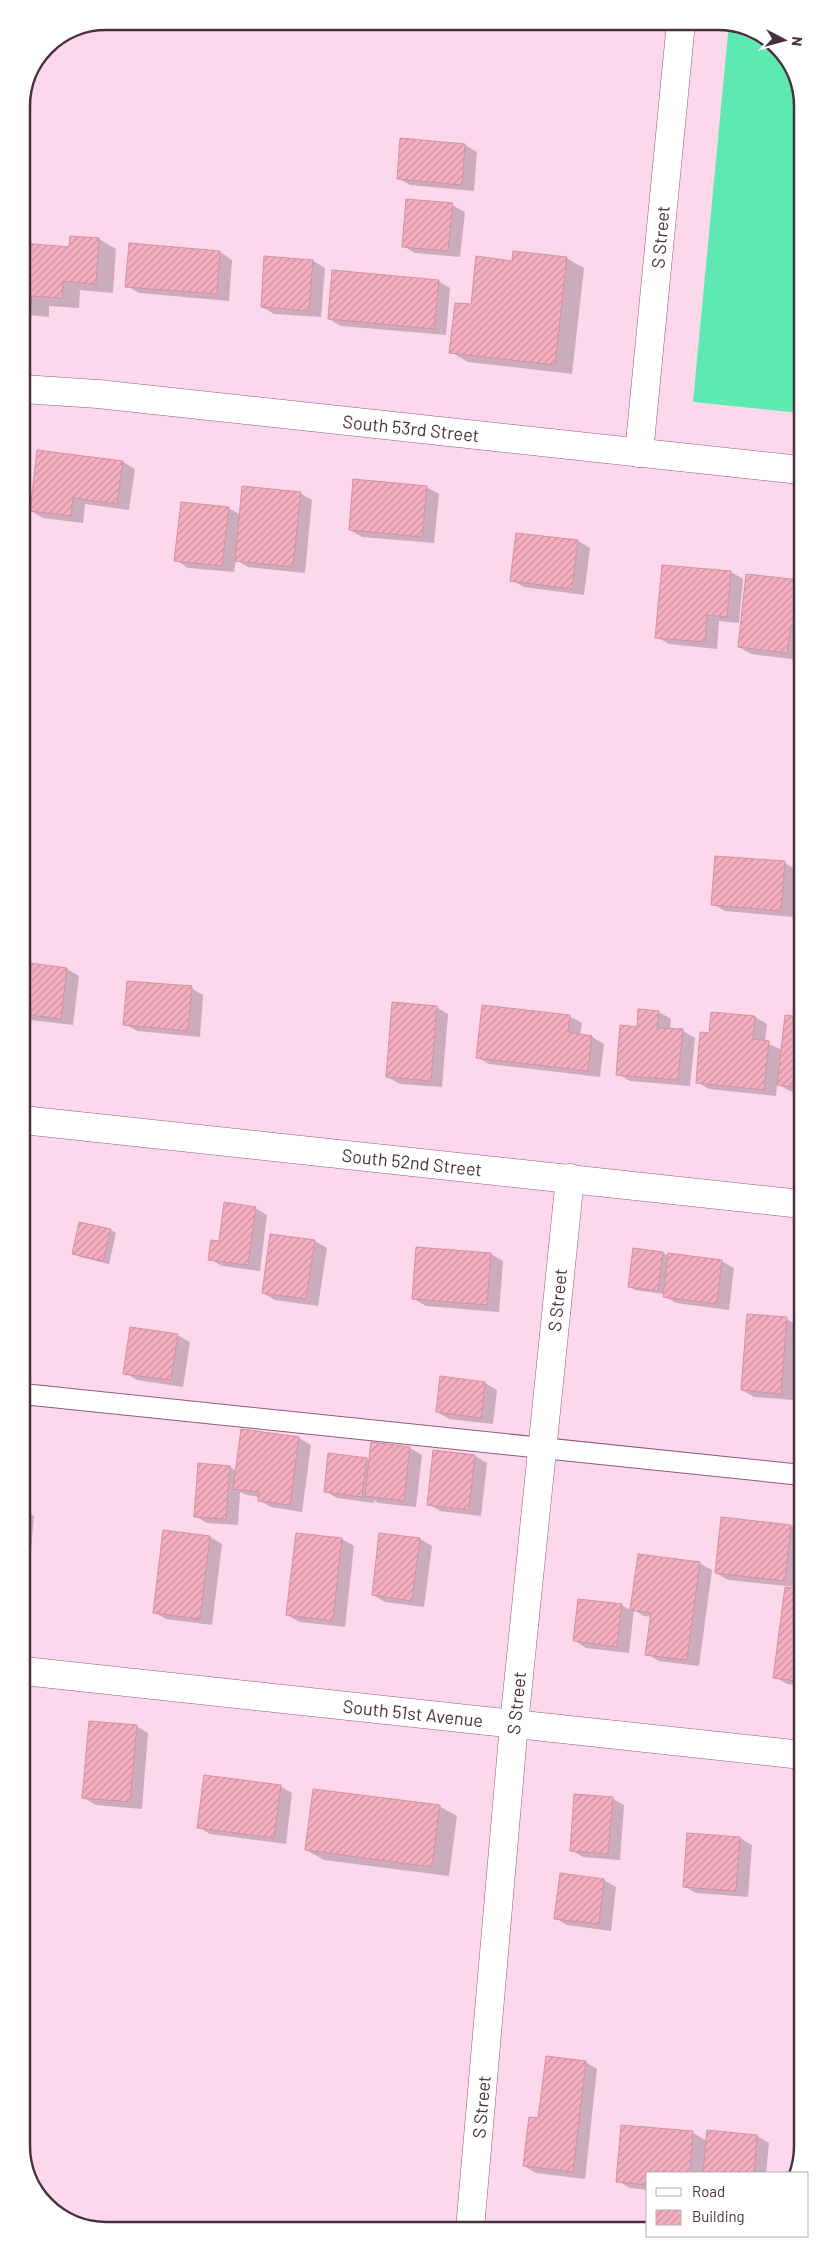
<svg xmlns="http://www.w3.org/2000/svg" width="824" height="2252" viewBox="0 0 824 2252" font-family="Barlow,sans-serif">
  <defs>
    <pattern id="building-hatch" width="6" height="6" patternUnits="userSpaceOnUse" patternTransform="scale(1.25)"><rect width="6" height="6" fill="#f5afc0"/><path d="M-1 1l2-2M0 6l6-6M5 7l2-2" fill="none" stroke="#c88f9d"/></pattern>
  </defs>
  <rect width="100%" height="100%" fill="#fdd7ec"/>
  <polygon fill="#5fe9b2" points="729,23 770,39 800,84 800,413 693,402"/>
  <g fill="#0003">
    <polygon points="465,145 477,152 474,191 410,185 398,178"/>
    <polygon points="452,205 465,212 460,257 415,253 403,246"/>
    <polygon points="71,237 99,239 116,249 113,293 80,290 79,308 49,306 49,317 29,315 22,311 22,245 70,248"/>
    <polygon points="131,244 220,252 232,260 229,301 139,293 127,286"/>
    <polygon points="265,258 313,261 325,268 321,317 274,314 262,307"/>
    <polygon points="566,258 584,268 572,374 468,362 451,352 472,306 513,262"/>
    <polygon points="438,281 450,288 446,335 341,326 329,319"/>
    <polygon points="123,462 135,469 129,510 85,504 83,523 43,518 31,511"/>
    <polygon points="426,487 439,494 434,543 362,537 350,530"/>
    <polygon points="300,493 312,500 305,573 248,567 236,560 234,572 188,568 176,560 228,508 241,515"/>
    <polygon points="578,541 590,548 584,595 524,587 511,580"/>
    <polygon points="731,572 743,579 739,623 719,621 717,649 669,644 657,637"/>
    <polygon points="747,575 800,581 799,660 751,654 739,647"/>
    <polygon points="785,863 797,870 793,917 725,911 713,904"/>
    <polygon points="23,964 67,969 79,976 73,1025 23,1019"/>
    <polygon points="191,988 203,995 200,1037 137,1031 125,1024"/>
    <polygon points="436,1007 448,1014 442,1087 400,1084 387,1077"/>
    <polygon points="659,1012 671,1019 670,1030 683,1031 695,1038 690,1086 630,1081 618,1074 638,1028"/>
    <polygon points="712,1013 755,1017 767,1024 765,1042 782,1050 786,1016 801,1018 801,1092 790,1091 777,1084 776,1096 709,1089 697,1082 711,1034"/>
    <polygon points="569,1016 582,1023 580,1035 592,1037 604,1044 600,1077 489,1064 477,1057"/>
    <polygon points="255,1208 267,1215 260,1271 222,1266 210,1259 221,1242"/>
    <polygon points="111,1230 116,1233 109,1264 80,1257 74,1253"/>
    <polygon points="315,1241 327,1248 318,1306 275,1300 263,1293"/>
    <polygon points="663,1253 669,1256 721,1261 734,1268 729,1310 676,1303 664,1296 664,1294 635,1290 629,1286"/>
    <polygon points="491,1254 503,1261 499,1312 426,1306 414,1299"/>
    <polygon points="786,1319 799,1326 793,1400 754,1397 742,1390"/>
    <polygon points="177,1335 190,1342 183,1387 137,1380 125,1373"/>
    <polygon points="441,1378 485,1383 497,1390 493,1424 449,1419 437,1412"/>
    <polygon points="23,1430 30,1433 27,1457 23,1457"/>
    <polygon points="242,1430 299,1438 311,1445 302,1512 271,1507 259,1500 259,1497 247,1495 240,1492 238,1525 207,1523 195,1516 230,1467 237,1471"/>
    <polygon points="372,1443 410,1448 422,1455 416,1507 378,1503 374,1500 374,1503 337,1498 325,1491 367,1459 370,1461"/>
    <polygon points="475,1456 487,1463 481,1516 440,1511 428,1504"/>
    <polygon points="23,1509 34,1516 27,1597 23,1597"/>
    <polygon points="722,1518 791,1526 802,1532 797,1587 728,1580 716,1573"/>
    <polygon points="164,1532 210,1537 222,1544 212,1625 166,1619 154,1612"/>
    <polygon points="380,1534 420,1539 432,1546 424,1607 385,1602 373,1595"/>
    <polygon points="342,1539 354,1546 345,1627 300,1622 287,1615"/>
    <polygon points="639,1555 699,1563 712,1570 699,1666 659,1661 647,1654 652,1617 644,1616 634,1610 629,1653 586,1648 574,1640 621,1605 632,1611"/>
    <polygon points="802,1591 802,1686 787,1684 775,1677"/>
    <polygon points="136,1726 148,1733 142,1809 96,1805 84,1798"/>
    <polygon points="280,1786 292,1793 286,1844 210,1834 198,1827"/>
    <polygon points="612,1798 624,1805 620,1860 583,1857 571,1850"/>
    <polygon points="439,1806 457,1816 449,1876 324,1860 306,1850"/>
    <polygon points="740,1838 752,1845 748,1897 696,1893 684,1886"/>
    <polygon points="604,1880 616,1887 611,1931 567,1925 555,1918"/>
    <polygon points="585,2062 597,2069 585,2179 536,2173 524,2166 540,2120"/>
    <polygon points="622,2127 693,2133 707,2141 708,2131 757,2136 769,2143 766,2173 648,2173 648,2190 630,2188 618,2181"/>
  </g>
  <g fill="url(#building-hatch)" stroke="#d491a1">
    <polygon points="400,138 465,144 462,185 397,179"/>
    <polygon points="406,199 453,203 448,251 402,247"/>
    <polygon points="70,236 99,238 96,284 63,281 62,298 32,296 31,307 22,306 22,243 69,247"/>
    <polygon points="129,243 220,251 217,294 125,287"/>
    <polygon points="513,251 567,257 555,365 449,353 455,303 471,304 476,256 512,261"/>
    <polygon points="264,256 313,260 309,311 261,307"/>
    <polygon points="332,270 439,280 434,329 328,319"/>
    <polygon points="37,450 123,461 117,504 73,498 71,516 30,511"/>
    <polygon points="353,479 427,486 422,537 349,530"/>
    <polygon points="242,486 301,492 293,567 235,561"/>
    <polygon points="181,502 229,507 222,566 174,561"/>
    <polygon points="516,533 578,540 572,589 510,581"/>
    <polygon points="662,565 731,571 727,617 707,615 705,642 655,638"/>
    <polygon points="746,574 800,580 801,626 791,625 787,653 738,647"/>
    <polygon points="715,856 785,861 781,911 711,905"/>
    <polygon points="23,962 67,968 61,1019 23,1014"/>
    <polygon points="127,981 192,986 188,1031 123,1025"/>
    <polygon points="392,1002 437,1006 431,1081 386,1077"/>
    <polygon points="482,1005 570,1015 568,1032 592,1036 588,1071 476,1058"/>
    <polygon points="638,1009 659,1011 657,1028 683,1029 678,1080 616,1075 620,1025 637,1027"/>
    <polygon points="711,1012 755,1016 753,1039 769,1041 764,1090 696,1083 700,1032 709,1033"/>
    <polygon points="785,1015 801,1017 801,1088 777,1085"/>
    <polygon points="224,1202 256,1207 248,1265 208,1260 211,1240 219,1241"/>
    <polygon points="79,1222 111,1229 103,1261 72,1254"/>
    <polygon points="270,1234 315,1240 306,1299 262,1293"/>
    <polygon points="416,1247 491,1253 487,1305 412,1299"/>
    <polygon points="633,1248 663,1252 658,1291 628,1287"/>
    <polygon points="668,1253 722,1260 717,1304 663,1297"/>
    <polygon points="747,1314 787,1317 781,1394 741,1390"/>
    <polygon points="130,1327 178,1334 171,1380 123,1374"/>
    <polygon points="440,1376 485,1382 481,1418 436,1412"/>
    <polygon points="241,1429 299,1437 290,1505 258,1501 259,1492 233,1489"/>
    <polygon points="371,1442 410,1447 404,1501 365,1496"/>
    <polygon points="433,1450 475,1455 469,1510 427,1505"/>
    <polygon points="328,1453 367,1458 362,1497 324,1492"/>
    <polygon points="198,1463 230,1466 226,1519 194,1517"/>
    <polygon points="721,1517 791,1525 785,1581 715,1573"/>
    <polygon points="163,1530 210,1536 200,1619 153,1613"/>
    <polygon points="296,1533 342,1538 333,1621 286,1615"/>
    <polygon points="379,1533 420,1538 412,1601 372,1595"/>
    <polygon points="638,1554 700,1562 687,1660 645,1655 651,1613 630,1610"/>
    <polygon points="785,1587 802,1589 802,1682 773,1678"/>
    <polygon points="578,1599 622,1604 617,1647 573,1641"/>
    <polygon points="89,1721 137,1725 130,1802 82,1798"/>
    <polygon points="204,1775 281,1785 274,1838 197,1828"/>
    <polygon points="313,1789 440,1805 432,1867 305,1850"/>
    <polygon points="574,1794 613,1797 608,1854 570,1851"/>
    <polygon points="687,1833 740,1837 736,1891 683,1887"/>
    <polygon points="560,1873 604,1879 599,1924 554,1919"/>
    <polygon points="546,2056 586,2061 573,2172 523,2166 529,2117 538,2118"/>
    <polygon points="621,2125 693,2131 690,2173 648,2173 648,2185 616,2182"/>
    <polygon points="707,2130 757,2135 754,2173 703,2173"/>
  </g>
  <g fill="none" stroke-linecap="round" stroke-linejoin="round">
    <defs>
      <polyline id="service" points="23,1394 802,1475"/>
      <g id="minor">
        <polyline points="22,389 98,394 800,470"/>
        <polyline points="639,453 681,22"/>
        <polyline points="23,1120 801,1204"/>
        <polyline points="24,1671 802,1755"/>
        <polyline points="470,2229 514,1724 570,1178"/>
      </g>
    </defs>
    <use href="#service" stroke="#925b7c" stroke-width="22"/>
    <use href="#minor" stroke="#925b7c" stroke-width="29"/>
    <use href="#service" stroke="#fff" stroke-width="20"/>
    <use href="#minor" stroke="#fff" stroke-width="28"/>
  </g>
  <g text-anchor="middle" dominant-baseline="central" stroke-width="4.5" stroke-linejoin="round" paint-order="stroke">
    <g font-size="18" fill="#49303f" stroke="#fff">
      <text transform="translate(660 237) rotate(-85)">S Street</text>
      <text transform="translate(411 428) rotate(6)">South 53rd Street</text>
      <text transform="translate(412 1162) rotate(6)">South 52nd Street</text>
      <text transform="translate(557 1300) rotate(-84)">S Street</text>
      <text transform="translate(516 1703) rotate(-84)">S Street</text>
      <text transform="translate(413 1713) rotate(6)">South 51st Avenue</text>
      <text transform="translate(481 2107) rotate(-85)">S Street</text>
    </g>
  </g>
  <path d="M0 0H824V2252H0ZM106 30H718A76 76 0 0 1 794 106V2146A76 76 0 0 1 718 2222H106A76 76 0 0 1 30 2146V106A76 76 0 0 1 106 30Z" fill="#fff" fill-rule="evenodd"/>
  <path fill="none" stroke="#49303f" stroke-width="2.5" d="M106 30H718A76 76 0 0 1 794 106V2146A76 76 0 0 1 718 2222H106A76 76 0 0 1 30 2146V106A76 76 0 0 1 106 30Z"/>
  <rect x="646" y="2172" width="162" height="65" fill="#ffffff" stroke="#b6acb2"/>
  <rect x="656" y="2188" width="25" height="8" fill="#ffffff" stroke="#b6acb2"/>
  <text x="692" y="2197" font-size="15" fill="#49303f">Road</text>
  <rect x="656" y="2210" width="25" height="15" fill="url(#building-hatch)" stroke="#b6acb2"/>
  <text x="692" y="2222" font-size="15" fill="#49303f">Building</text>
  <g transform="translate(784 40) rotate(96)" stroke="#ffffff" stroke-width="4" paint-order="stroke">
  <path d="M0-4L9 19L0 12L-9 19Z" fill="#49303f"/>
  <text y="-8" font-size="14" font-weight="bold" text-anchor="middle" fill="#49303f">N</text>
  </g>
</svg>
